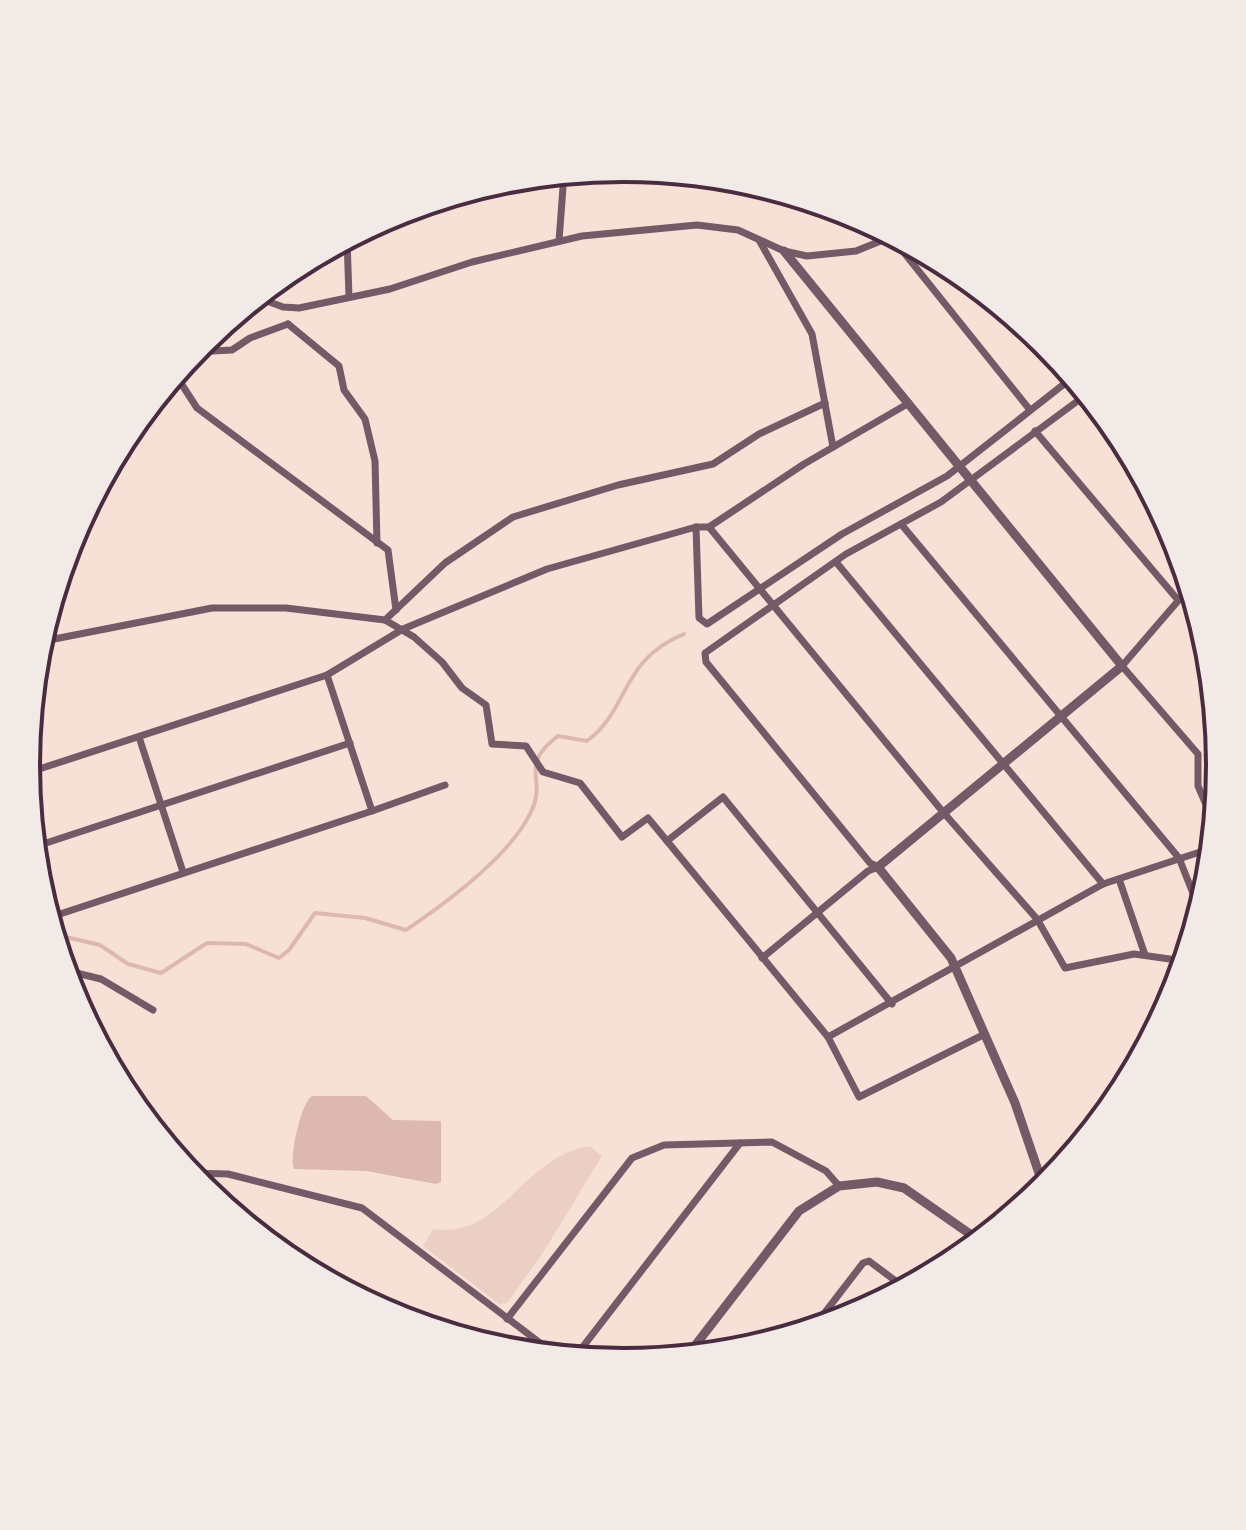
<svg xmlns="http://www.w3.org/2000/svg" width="1246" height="1530" viewBox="0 0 1246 1530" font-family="'Golos Text',sans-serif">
  <rect width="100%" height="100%" fill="#f7e1d7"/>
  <path fill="#ebcfc5" d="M 590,1146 L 602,1156 L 543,1253 L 507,1303 L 499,1304 L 423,1246 L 433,1229 C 501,1240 522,1156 590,1146 Z"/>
  <path fill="#dcb8b0" d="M 312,1096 L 366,1096 L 393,1120 L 441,1121 L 441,1182 L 436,1184 L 366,1171 L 294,1169 C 289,1156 301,1103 312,1096 Z"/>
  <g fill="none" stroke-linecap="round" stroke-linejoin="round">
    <path stroke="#dcb8b0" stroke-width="4" d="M 53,934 L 100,945 L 128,964 L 161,973 L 207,943 L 246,944 L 279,958 L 289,950 L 315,913 L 365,918 L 406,930 C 446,903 510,856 531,812 C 548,778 517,767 558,736 L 587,741 C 630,709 620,660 684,634"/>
    <g stroke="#755966" stroke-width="7">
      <polyline points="889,234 1030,410"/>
      <polyline points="347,239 349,297"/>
      <polyline points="759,240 812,334 833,447"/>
      <polyline points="559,241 564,174"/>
      <polyline points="256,297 283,307 299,308 390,289 472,262 582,236 697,225 738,230 784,251 807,256 856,251 893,236"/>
      <polyline points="288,324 339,366 344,390 365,419 375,461 377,543"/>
      <polyline points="194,352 232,350 250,338 288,324"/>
      <polyline points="175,374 197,408 388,550 396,610"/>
      <polyline points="1035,431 1178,600"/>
      <polyline points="901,524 1179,858 1200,911"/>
      <polyline points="696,527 699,618 707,624 842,534 947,476 1073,377"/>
      <polyline points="709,527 943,812 1037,919 1065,968 1134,954 1184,961"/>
      <polyline points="836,562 1103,884"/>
      <polyline points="1190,587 1122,666 1198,754 1198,786 1214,823"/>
      <polyline points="385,620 445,563 513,517 618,485 713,464 759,434 825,403"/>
      <polyline points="39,642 212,608 286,608 385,620 414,637 442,662 462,688 486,705 492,744 526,746 543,772 580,783 622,837 648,818 667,841"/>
      <polyline points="327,675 372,811 445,785"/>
      <polyline points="139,737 183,872"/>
      <polyline points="27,773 327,675 403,629 547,569 696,527 709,527 804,464 909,403"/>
      <polyline points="34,847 350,743"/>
      <polyline points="1119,879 1145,955"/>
      <polyline points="48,918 372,811"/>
      <polyline points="762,958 868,871 878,867 870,863 706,662 705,653 846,554 941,502 1087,394"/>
      <polyline points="64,970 101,979 153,1010"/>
      <polyline points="892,1004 723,797 667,841 828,1037 859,1097 985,1034"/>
      <polyline points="828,1037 1103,884 1212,848"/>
      <polyline points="189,1173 228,1174 362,1208 556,1355"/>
      <polyline points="507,1319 632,1158 664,1145 772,1142 826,1171 839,1186"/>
      <polyline points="813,1328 863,1263 869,1261 905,1288"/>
      <polyline points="575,1357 740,1143"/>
    </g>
    <g stroke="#755966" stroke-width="9">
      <polyline points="784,251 1122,666 878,867 951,958 1015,1103 1044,1188"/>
      <polyline points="687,1356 799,1211 839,1186 877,1182 904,1188 980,1241"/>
    </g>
  </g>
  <path d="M0 0H1246V1530H0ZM40 765a583 583 0 1 1 1166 0a583 583 0 1 1-1166 0Z" fill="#f1eae7" fill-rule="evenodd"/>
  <path fill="none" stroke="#4a2c40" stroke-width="4" d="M40 765a583 583 0 1 1 1166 0a583 583 0 1 1-1166 0Z"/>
</svg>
